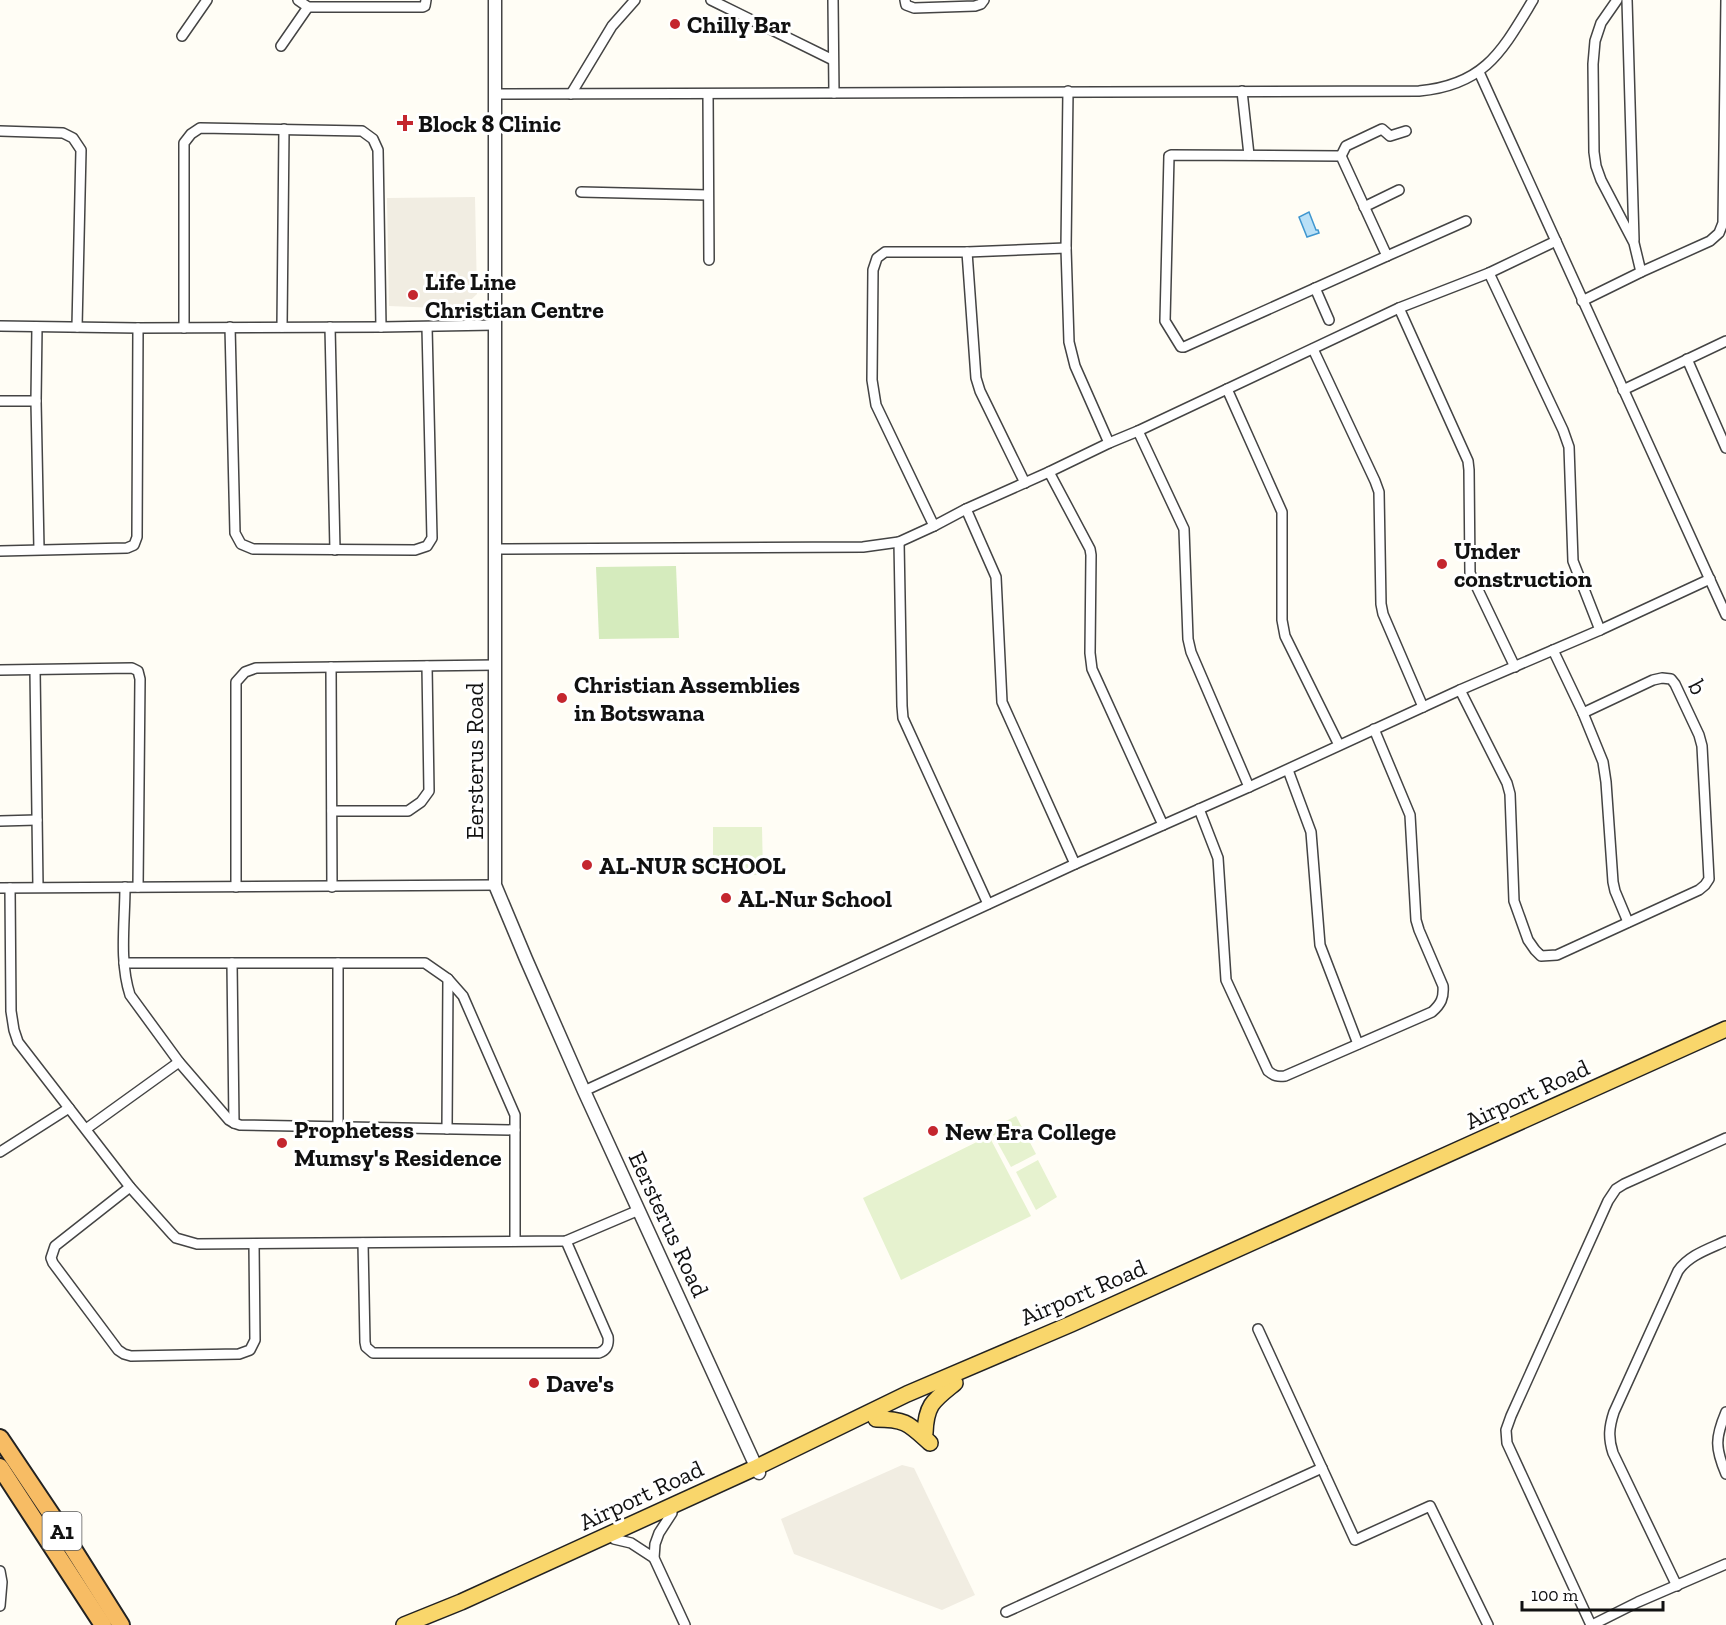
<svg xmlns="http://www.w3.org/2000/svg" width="1726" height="1625" viewBox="0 0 1726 1625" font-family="'Zilla Slab',serif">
  <rect width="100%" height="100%" fill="#fffdf5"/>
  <polygon fill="#d5ebbd" points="676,566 679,638 599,639 596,567"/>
  <g fill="#e6f2cf">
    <polygon points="713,827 762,827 763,875 713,875"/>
    <polygon points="1016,1116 1036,1154 1011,1167 990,1129"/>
    <polygon points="989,1136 1031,1216 901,1280 863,1198"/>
    <polygon points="1038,1160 1057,1197 1036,1210 1016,1172"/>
  </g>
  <g fill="#f1ede2">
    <polygon points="475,197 477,294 461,309 389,306 387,198"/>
    <polygon points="902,1465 914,1468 975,1595 942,1610 794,1554 781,1519"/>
  </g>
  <polygon fill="#b9e0f7" stroke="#3f96cf" stroke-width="1.5" points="1309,212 1316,230 1318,230 1319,233 1307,237 1299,217"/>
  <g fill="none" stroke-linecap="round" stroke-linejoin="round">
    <defs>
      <g id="minor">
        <polyline points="298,0 308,7 423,7 425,6 426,0"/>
        <polyline points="711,0 833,60"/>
        <polyline points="833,0 834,93"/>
        <polyline points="905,0 906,5 914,8 975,6 981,4 984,0"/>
        <polyline points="1617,0 1601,23 1595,41 1593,64 1594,152 1596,166 1601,180 1634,243 1641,272"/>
        <polyline points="1627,0 1634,240"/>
        <polyline points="182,36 207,0"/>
        <polyline points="281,46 308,7"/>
        <polyline points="1479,72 1726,615"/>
        <polyline points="1068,91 1066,248 1069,342 1075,366 1109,443"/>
        <polyline points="1242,91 1249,155"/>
        <path d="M 495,94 L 1419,91 C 1485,85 1502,51 1533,0"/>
        <polyline points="571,94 612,26 635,0"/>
        <polyline points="708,94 709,260"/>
        <polyline points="0,131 63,133 73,138 81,150 77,327"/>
        <polygon points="1171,155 1341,156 1387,256 1184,347 1181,347 1165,321 1169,156"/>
        <polyline points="1341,156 1346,146 1382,129 1390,136 1406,131"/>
        <polyline points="581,192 708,195"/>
        <polyline points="1364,207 1399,190"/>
        <polyline points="967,252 976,378 980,391 1025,483"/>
        <polyline points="1387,256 1466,221"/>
        <polyline points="1489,273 1563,430 1569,447 1573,561 1600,630"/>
        <polyline points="1315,288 1329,320"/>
        <polyline points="1582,301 1641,272 1710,241 1719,233 1723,223 1726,0"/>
        <polyline points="1399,308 1468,461 1469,470 1470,573 1515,667"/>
        <polyline points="0,326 138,328 381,327 495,325"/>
        <polyline points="37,327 36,401 39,549"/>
        <polyline points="230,327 235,533 241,544 253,549 415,550 427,546 432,538 427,327"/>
        <polyline points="282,327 284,129"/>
        <polyline points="330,327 335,550"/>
        <polyline points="184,328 184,143 191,134 200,128 362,131 373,139 378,150 381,327"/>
        <polyline points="1313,349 1375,481 1379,492 1381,604 1383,614 1423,707"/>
        <polyline points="1687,359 1726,448"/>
        <polyline points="1227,389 1282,512 1282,620 1285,636 1339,745"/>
        <polyline points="1623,390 1726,341"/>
        <polyline points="0,401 36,401"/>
        <polyline points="1138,431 1184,529 1188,639 1191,652 1249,787"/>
        <polyline points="1049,472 1090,549 1091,555 1090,653 1092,669 1163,825"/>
        <polyline points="966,509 996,577 1002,702 1075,864"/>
        <polyline points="934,526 876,405 872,380 873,270 877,258 885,252 967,252 1066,248"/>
        <polyline points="899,542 902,706 903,718 988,904"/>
        <polyline points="494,549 863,547 899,542 934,526 966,509 1049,472 1109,443 1138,431 1399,308 1489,273 1556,241"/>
        <polyline points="0,551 127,548 134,545 137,537 138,328"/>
        <polyline points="1553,650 1583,713 1603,762 1606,782 1613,882 1615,891 1628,922"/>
        <polyline points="331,667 332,887"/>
        <polyline points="0,670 132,668 138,671 140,679 138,887"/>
        <polyline points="35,670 38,887"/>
        <polyline points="1460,690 1507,783 1510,794 1514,901 1528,940 1535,950 1541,956 1557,955 1699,890 1705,885 1709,879 1702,746 1699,735 1675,684 1671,679 1662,678 1653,680 1583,713"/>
        <polyline points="1288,770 1311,832 1320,945 1358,1044"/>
        <path d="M 1199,809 L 1218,858 L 1226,980 L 1268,1071 C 1274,1076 1278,1077 1285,1076 L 1432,1012 C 1441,1004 1444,998 1443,986 L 1419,930 L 1416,920 L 1410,815 L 1374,729"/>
        <polyline points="332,811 408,811 421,802 429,791 427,666"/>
        <polyline points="0,821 37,820"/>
        <path d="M 125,887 C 125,922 119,961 130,995 L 179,1062 L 229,1120 L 234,1123 L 240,1125 L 515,1130"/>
        <polyline points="236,887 236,682 245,672 256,668 496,665"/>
        <polyline points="0,888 495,885"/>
        <polyline points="10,888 11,1011 14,1030 18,1042 130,1187 172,1234 176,1238 197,1244 566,1241 639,1210"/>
        <polyline points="124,963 425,963 448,979 463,996 515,1115 515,1241"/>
        <polyline points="232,963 234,1123"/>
        <polyline points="338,963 338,1128"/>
        <polyline points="584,1091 1075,864 1249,787 1460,690 1600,630 1710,579"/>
        <polyline points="86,1129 179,1062"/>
        <polyline points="447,1129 448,979"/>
        <polyline points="0,1152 69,1108"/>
        <polyline points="130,1187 55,1246 51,1258 53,1263 118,1350 124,1354 131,1356 239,1354 250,1350 255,1340 254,1244"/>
        <path d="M 363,1243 L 365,1342 L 366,1347 L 373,1353 L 599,1353 C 607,1350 609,1345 608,1337 L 566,1241"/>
        <polyline points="1258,1329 1355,1540 1430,1506 1488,1625"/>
        <path d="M 1726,1412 C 1715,1438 1715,1448 1726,1474"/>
        <polyline points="672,1513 659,1533 655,1544 654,1558 685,1625"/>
        <polyline points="614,1539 631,1543 654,1558"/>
        <polyline points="0,1571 2,1582 0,1606"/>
        <path d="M 1677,1586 L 1613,1453 C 1608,1438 1609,1427 1614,1412 L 1678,1271 C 1689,1255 1709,1249 1726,1241"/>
        <polyline points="1006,1612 1322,1468"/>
        <polyline points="1591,1625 1507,1443 1506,1430 1511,1416 1608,1201 1616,1189 1624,1184 1726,1138"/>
        <polyline points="1592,1625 1638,1602 1726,1564"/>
      </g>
      <polyline id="tertiary" points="495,0 495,885 526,959 584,1091 759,1473"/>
      <g id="primary">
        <path d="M 876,1419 C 906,1419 909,1424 930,1443"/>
        <path d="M 925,1433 C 926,1404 934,1400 955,1383"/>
        <polyline points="404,1625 461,1602 757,1467 907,1394 1071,1324 1726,1029"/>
      </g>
      <g id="trunk">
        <polyline points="0,1438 53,1517 121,1625"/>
        <polyline points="0,1467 103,1625"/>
      </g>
    </defs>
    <use href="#minor" stroke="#444" stroke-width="12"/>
    <use href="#tertiary" stroke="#444" stroke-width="15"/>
    <use href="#primary" stroke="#222" stroke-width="18"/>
    <use href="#trunk" stroke="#222" stroke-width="20"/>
    <use href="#minor" stroke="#fff" stroke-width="9"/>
    <use href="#tertiary" stroke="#fff" stroke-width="12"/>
    <use href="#primary" stroke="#f9d66b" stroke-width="15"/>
    <use href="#trunk" stroke="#f7bc64" stroke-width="16"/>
  </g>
  <g fill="#c4262e" stroke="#fff" stroke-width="2">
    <circle cx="675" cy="24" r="6"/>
    <path d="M402 114h6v6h6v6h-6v6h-6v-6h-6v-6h6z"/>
    <circle cx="413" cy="295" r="6"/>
    <circle cx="1442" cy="564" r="6"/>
    <circle cx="562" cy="698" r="6"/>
    <circle cx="587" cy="865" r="6"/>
    <circle cx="726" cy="898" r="6"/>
    <circle cx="933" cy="1131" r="6"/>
    <circle cx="282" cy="1143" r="6"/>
    <circle cx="534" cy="1383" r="6"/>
  </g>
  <g text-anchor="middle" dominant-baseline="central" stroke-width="6" stroke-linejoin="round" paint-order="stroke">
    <rect fill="#fff" stroke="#585858" stroke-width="1.5" x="42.5" y="1512" width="39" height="38" rx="4.5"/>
    <g font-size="22" font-weight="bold" fill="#111">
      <text x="62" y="1531">A1</text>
    </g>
    <g font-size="24" font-weight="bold" fill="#111" stroke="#fff" text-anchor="start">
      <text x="687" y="24">Chilly Bar</text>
      <text x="418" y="123">Block 8 Clinic</text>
      <text x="425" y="281">Life Line<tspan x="425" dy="28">Christian Centre</tspan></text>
      <text x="1454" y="550">Under<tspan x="1454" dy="28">construction</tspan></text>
      <text x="574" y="684">Christian Assemblies<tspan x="574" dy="28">in Botswana</tspan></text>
      <text x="599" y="865">AL-NUR SCHOOL</text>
      <text x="738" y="898">AL-Nur School</text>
      <text x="294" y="1129">Prophetess<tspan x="294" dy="28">Mumsy's Residence</tspan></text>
      <text x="945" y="1131">New Era College</text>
      <text x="546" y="1383">Dave's</text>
    </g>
    <g font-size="24" fill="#111" stroke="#fff">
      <text transform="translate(1698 687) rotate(63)">b</text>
      <text transform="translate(474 761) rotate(-90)">Eersterus Road</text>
      <text transform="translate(1527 1094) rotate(-25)">Airport Road</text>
      <text transform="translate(669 1224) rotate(65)">Eersterus Road</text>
      <text transform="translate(1083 1292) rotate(-23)">Airport Road</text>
      <text transform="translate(641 1495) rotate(-25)">Airport Road</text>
    </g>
  </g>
  <path d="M1522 1601v9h141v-9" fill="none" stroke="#111111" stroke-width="3"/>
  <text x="1531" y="1601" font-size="18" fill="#111111" stroke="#ffffff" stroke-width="4.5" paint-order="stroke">100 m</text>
</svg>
